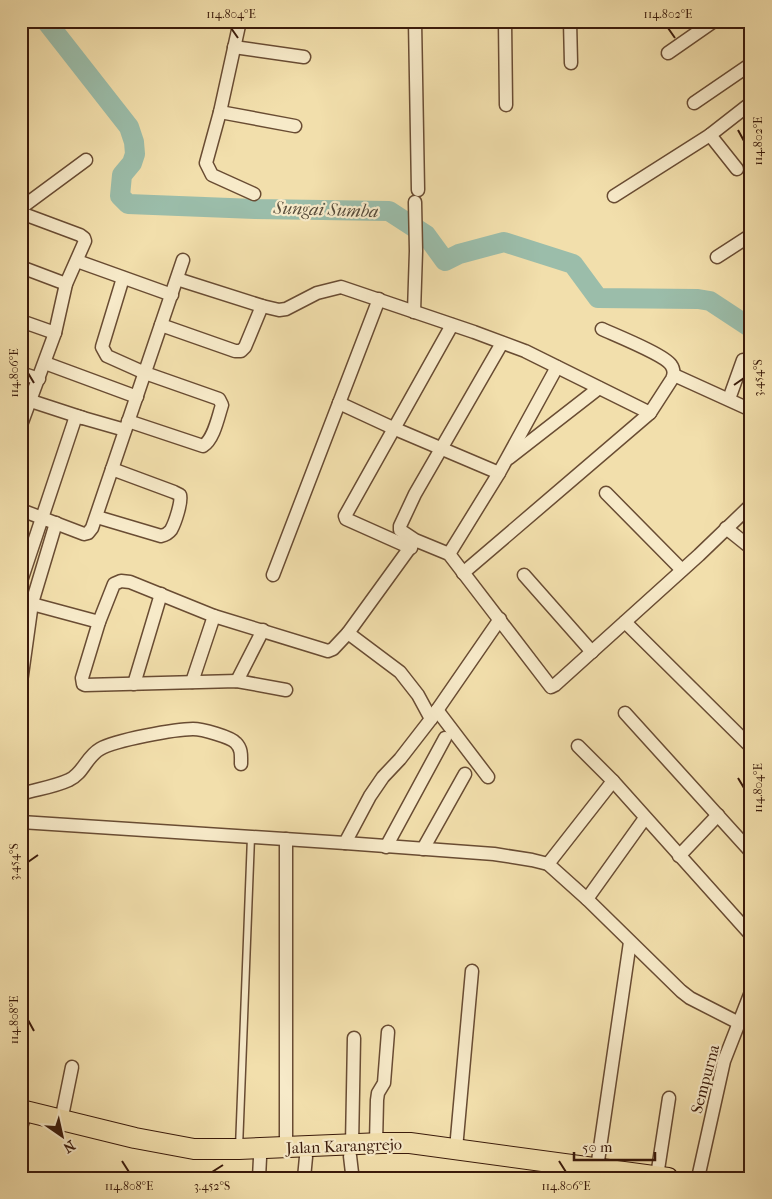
<svg xmlns="http://www.w3.org/2000/svg" width="772" height="1199" viewBox="0 0 772 1199" font-family="'IM FELL French Canon',serif">
  <rect width="100%" height="100%" fill="#f2dfac"/>
  <filter id="stains"><feTurbulence type="fractalNoise" baseFrequency=".004" numOctaves="4"/><feColorMatrix values="0 0 0 0 .2 0 0 0 0 .09 0 0 0 0 .02 0 0 0 .5 -.17"/></filter>
  <radialGradient id="worn" r=".72"><stop offset=".6" stop-color="#630" stop-opacity="0"/><stop offset="1" stop-color="#630" stop-opacity=".3"/></radialGradient>
  <g fill="none" stroke-linecap="round" stroke-linejoin="round">
    <polyline stroke="#9bbdaa" stroke-width="20" points="46,21 129,127 134,142 135,154 132,163 122,175 120,196 128,204 255,209 389,211 426,235 445,261 459,254 504,242 573,264 598,298 698,299 710,301 751,328"/>
    <defs>
      <polyline id="lane" points="239,1148 251,837"/>
      <g id="street">
        <polyline points="240,21 220,112 206,163 212,175 254,194"/>
        <polyline points="415,21 418,190"/>
        <polyline points="505,21 506,105"/>
        <polyline points="570,21 571,63"/>
        <polyline points="234,47 304,57"/>
        <polyline points="668,53 714,21"/>
        <polyline points="694,103 751,64"/>
        <polyline points="220,112 295,126"/>
        <polyline points="710,135 737,169"/>
        <polyline points="614,196 710,135 751,103"/>
        <polyline points="21,208 86,160"/>
        <polyline points="21,213 80,235 84,238 85,241 66,284 55,333 21,425"/>
        <polyline points="717,257 751,235"/>
        <polyline points="77,261 172,295"/>
        <polyline points="21,267 66,284"/>
        <path d="M 123,278 L 102,347 L 107,356 L 145,373 L 219,399 L 222,405 C 218,417 214,439 203,446 L 128,421"/>
        <polyline points="177,279 262,306 279,310 286,309 317,293 341,287 474,332 525,351 650,413"/>
        <polyline points="414,312 416,251 415,202"/>
        <polyline points="21,321 55,333"/>
        <polyline points="161,325 235,351 241,351 245,347 262,306"/>
        <polyline points="502,343 415,494 400,526 400,530 415,540 449,554 551,687 555,685 699,555 751,505"/>
        <polyline points="45,363 137,397"/>
        <polyline points="21,373 39,379"/>
        <polyline points="674,375 751,410"/>
        <polyline points="729,399 743,360"/>
        <polyline points="31,401 83,418"/>
        <polyline points="339,403 393,428 499,473"/>
        <polyline points="509,458 599,388"/>
        <polyline points="606,493 682,570"/>
        <polyline points="21,510 84,534 88,533 92,528 183,260"/>
        <path d="M 97,517 L 161,536 C 165,535 168,534 171,530 C 175,523 182,502 180,495 L 174,492 L 112,469"/>
        <polyline points="726,528 751,548"/>
        <polyline points="411,548 346,519 345,516 452,325"/>
        <polyline points="449,554 499,473 557,367"/>
        <path d="M 463,573 L 650,413 L 672,379 C 674,375 674,369 671,365 C 665,355 615,335 602,329"/>
        <polyline points="273,575 379,299"/>
        <polyline points="524,575 592,652"/>
        <polyline points="21,581 76,416 125,430"/>
        <polyline points="21,601 99,622"/>
        <polyline points="625,622 751,747"/>
        <polyline points="348,633 414,542"/>
        <polyline points="237,681 263,630"/>
        <polyline points="21,682 32,603 56,523"/>
        <polyline points="192,682 214,616"/>
        <polyline points="134,684 161,594"/>
        <polyline points="286,690 237,681 85,685 83,684 82,678 99,622 114,584 121,581 130,582 214,616 328,651 333,649 348,633 400,672 418,695 431,719"/>
        <polyline points="437,710 488,777"/>
        <polyline points="625,713 751,852"/>
        <polyline points="578,746 613,781 751,935"/>
        <path d="M 21,794 C 37,789 54,787 69,780 C 83,774 86,757 100,749 C 115,740 176,729 193,729 C 202,729 231,737 236,743 C 242,749 241,756 241,764"/>
        <polyline points="21,822 345,843 494,854 532,860 548,864 587,899 681,991 690,998 739,1023"/>
        <polyline points="345,843 370,796 383,777 400,759 431,719 500,619"/>
        <polyline points="386,847 445,738"/>
        <polyline points="423,849 465,774"/>
        <polyline points="679,856 718,815"/>
        <polyline points="548,864 613,781"/>
        <polyline points="587,899 645,818"/>
        <polyline points="61,1121 72,1067"/>
        <polyline points="21,1127 23,1121"/>
        <polyline points="376,1143 377,1100 378,1093 384,1083 388,1032"/>
        <polyline points="352,1145 354,1038"/>
        <polyline points="286,1148 286,839"/>
        <polyline points="456,1149 472,971"/>
        <polyline points="350,1156 352,1173 355,1178"/>
        <polyline points="597,1168 630,942"/>
        <polyline points="657,1176 669,1098"/>
        <polyline points="259,1178 260,1158"/>
        <polyline points="304,1178 306,1157"/>
        <polyline points="698,1178 724,1061 751,992"/>
      </g>
      <polyline id="primary" points="21,1110 135,1138 194,1149 239,1149 382,1143 410,1143 668,1178"/>
    </defs>
    <use href="#lane" stroke="#694c33" stroke-width="9"/>
    <use href="#street" stroke="#694c33" stroke-width="15"/>
    <use href="#primary" stroke="#3b1b0b" stroke-width="22"/>
    <use href="#lane" stroke="#f7eac9" stroke-width="6"/>
    <use href="#street" stroke="#f7eac9" stroke-width="12"/>
    <use href="#primary" stroke="#f2dfac" stroke-width="20"/>
  </g>
  <path fill="none" stroke="#3b1b0b" stroke-width="2" d="M 231,28 L 238,38M 668,28 L 675,38M 738,130 L 744,141M 28,373 L 34,383M 734,385 L 744,378M 738,778 L 744,788M 28,862 L 38,855M 28,1020 L 34,1031M 122,1161 L 129,1172M 559,1161 L 566,1172M 212,1172 L 223,1165"/>
  <g text-anchor="middle" dominant-baseline="central" stroke-width="4.5" stroke-linejoin="round" paint-order="stroke">
    <g font-size="16" fill="#3b1b0b" stroke="#f7eac9">
      <text transform="translate(705 1079) rotate(-75)">Sempurna</text>
      <text transform="translate(344 1146) rotate(-2)">Jalan Karangrejo</text>
    </g>
    <g font-size="18" font-style="italic" fill="#584c3b" stroke="#f7eac9">
      <text transform="translate(326 210) rotate(2)">Sungai Sumba</text>
    </g>
  </g>
  <rect width="772" height="1199" fill="none" stroke="#f2dfac" stroke-width="55"/>
  <g transform="translate(62 1136) rotate(146)" stroke="#f7eac9" stroke-width="4" paint-order="stroke">
  <path d="M0-4L9 19L0 12L-9 19Z" fill="#3b1b0b"/>
  <text y="-8" font-size="14" font-weight="bold" text-anchor="middle" fill="#3b1b0b">N</text>
  </g>
  <path d="M574 1152v8h81v-8" fill="none" stroke="#3b1b0b" stroke-width="2.5"/>
  <text x="582" y="1152" font-size="15" fill="#3b1b0b" stroke="#f7eac9" stroke-width="4" paint-order="stroke">50 m</text>
  <rect x="28" y="28" width="716" height="1144" fill="none" stroke="#3b1b0b" stroke-width="2"/>
  <g font-size="12" text-anchor="middle" fill="#3b1b0b">
    <text x="231" y="18">114.804°E</text>
    <text x="668" y="18">114.802°E</text>
    <text transform="translate(758 141) rotate(-90)" y="4">114.802°E</text>
    <text transform="translate(14 373) rotate(-90)" y="4">114.806°E</text>
    <text transform="translate(758 378) rotate(-90)" y="4">3.454°S</text>
    <text transform="translate(758 788) rotate(-90)" y="4">114.804°E</text>
    <text transform="translate(14 862) rotate(-90)" y="4">3.454°S</text>
    <text transform="translate(14 1020) rotate(-90)" y="4">114.808°E</text>
    <text x="129" y="1190">114.808°E</text>
    <text x="212" y="1190">3.452°S</text>
    <text x="566" y="1190">114.806°E</text>
  </g>
  <rect width="100%" height="100%" filter="url(#stains)"/>
  <rect width="100%" height="100%" fill="url(#worn)"/>
</svg>
